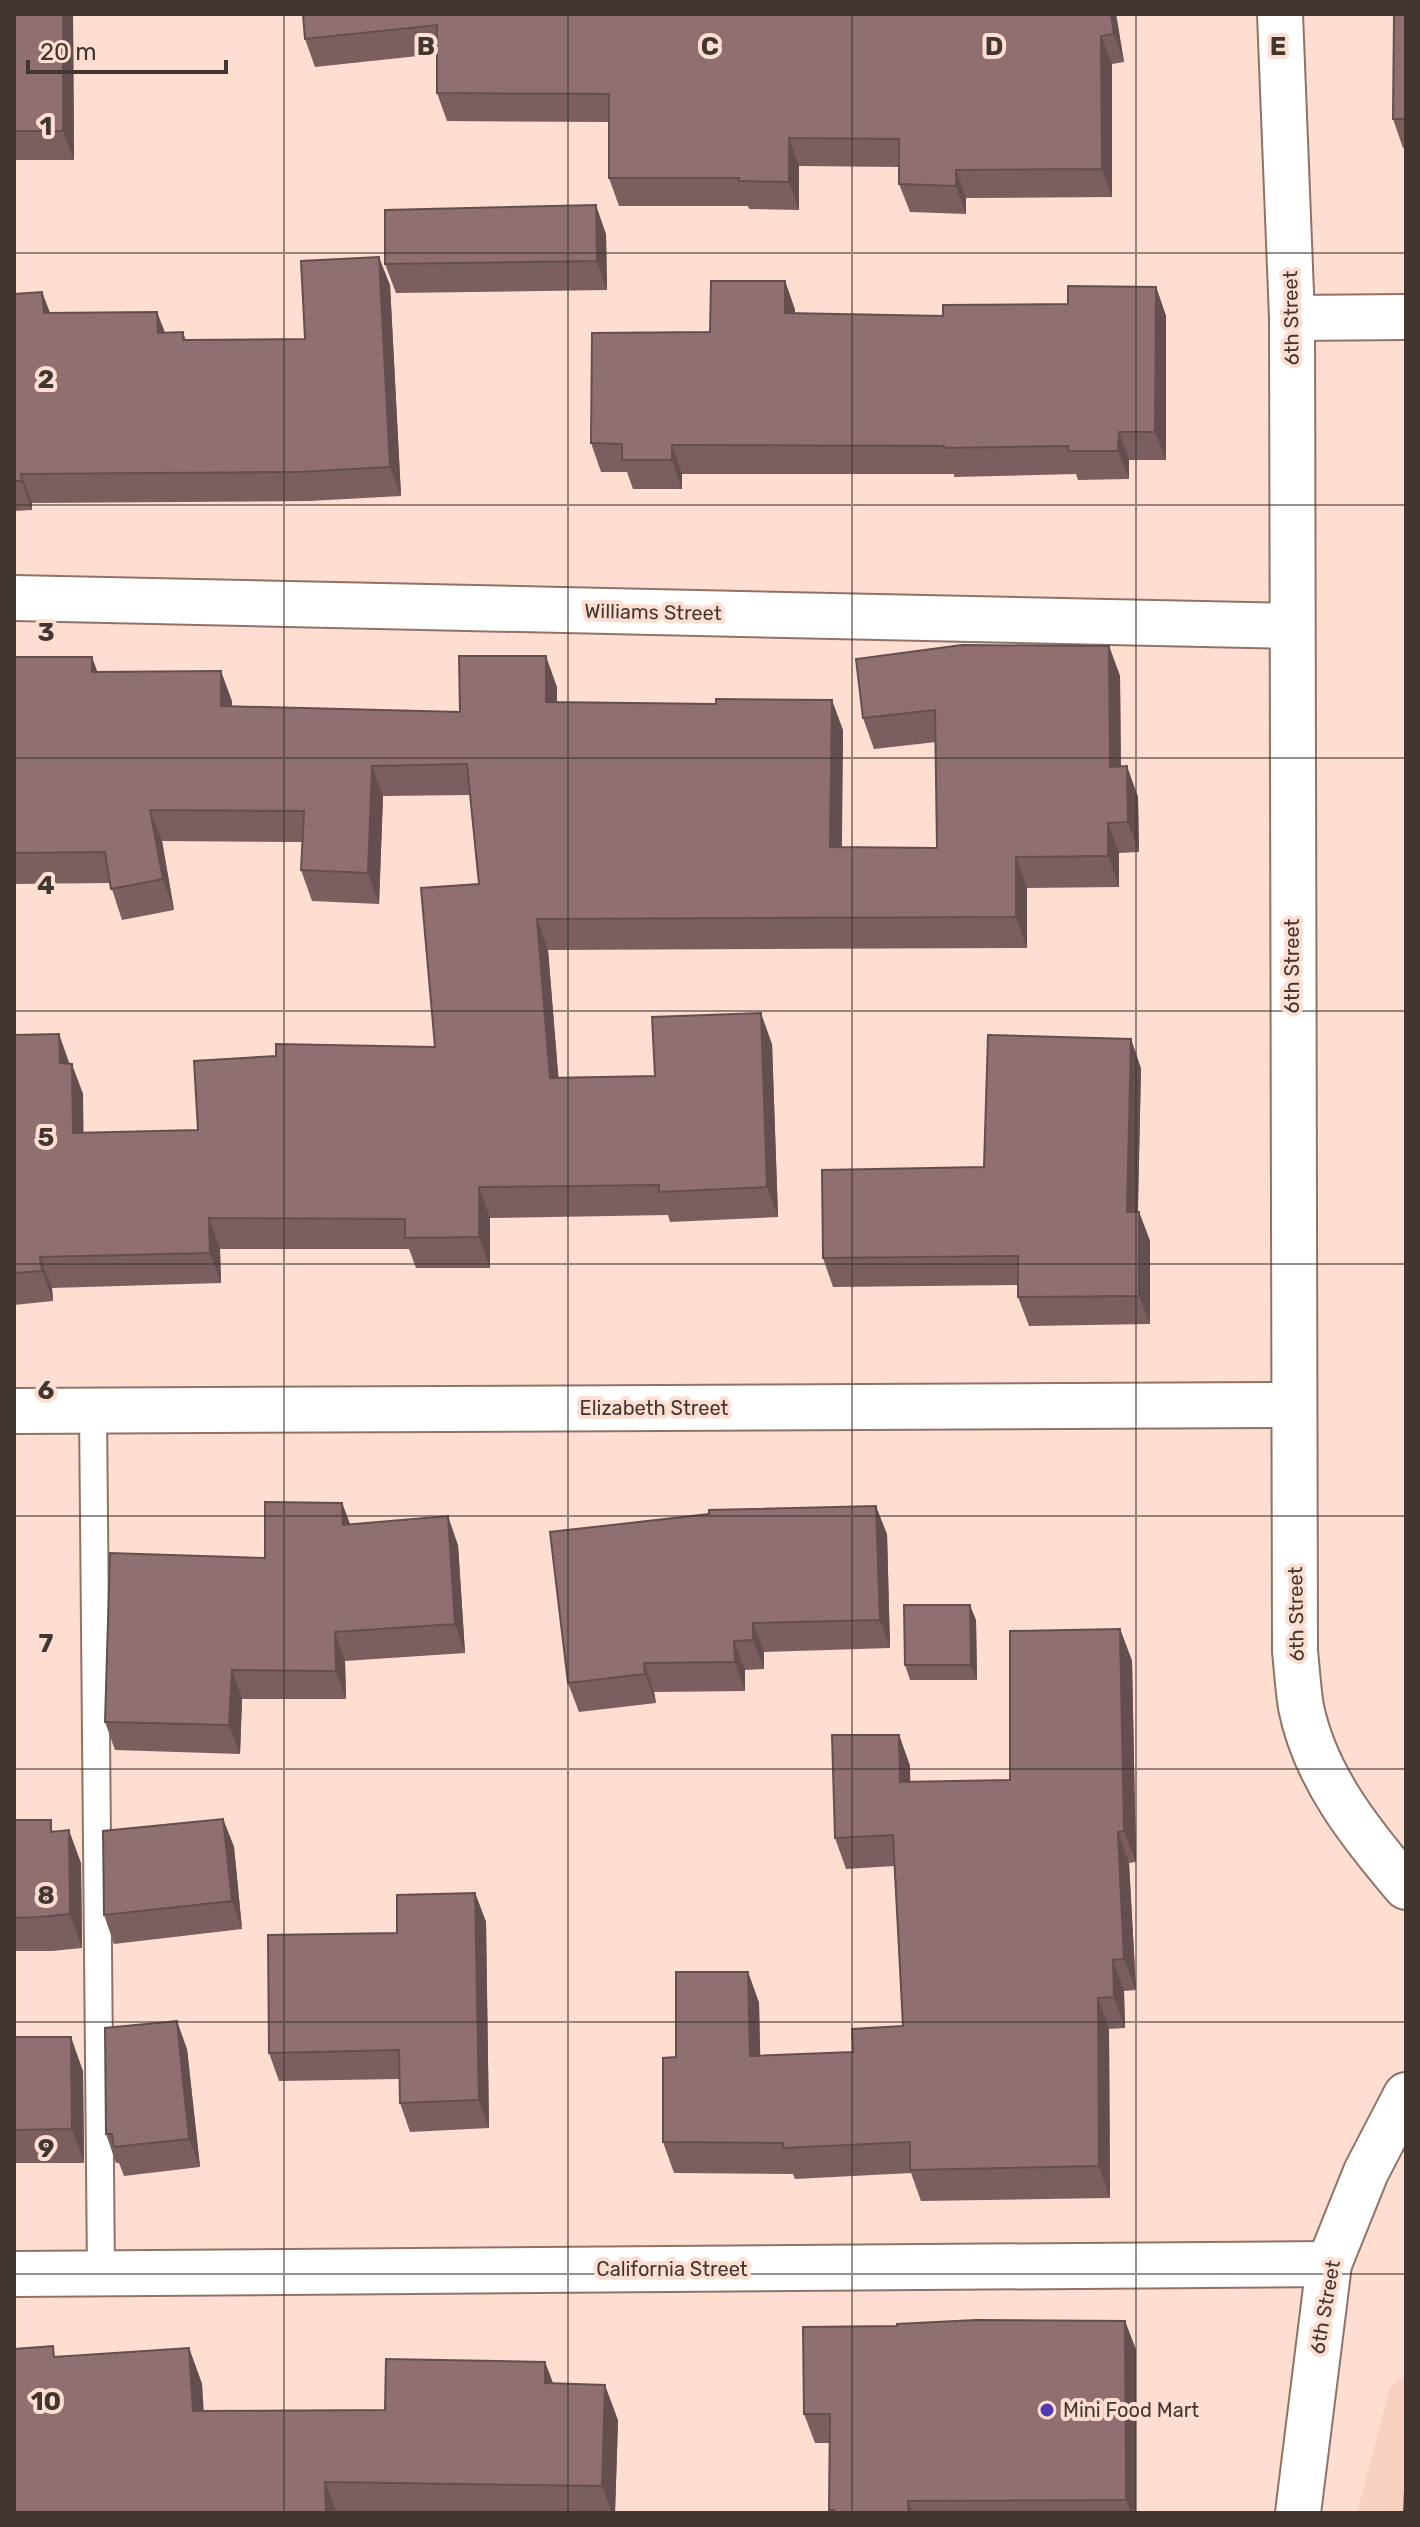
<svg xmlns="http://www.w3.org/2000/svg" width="1420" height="2527" viewBox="0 0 1420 2527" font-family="Rubik,sans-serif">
  <rect width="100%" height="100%" fill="#feded1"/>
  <polygon fill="#f7d0c0" points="1406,2374 1406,2513 1357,2513 1390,2388"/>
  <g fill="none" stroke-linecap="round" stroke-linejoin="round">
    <defs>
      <polyline id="service" points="93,1410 101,2273"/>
      <g id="minor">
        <path d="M 1280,14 L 1292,318 L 1295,1651 C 1297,1670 1298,1689 1301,1707 C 1315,1777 1361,1834 1406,1887"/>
        <polyline points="1292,318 1406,317"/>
        <polyline points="14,598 1291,626"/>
        <polyline points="14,1411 1293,1405"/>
        <polyline points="14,2274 1329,2264"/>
      </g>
      <polyline id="secondary" points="1298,2513 1329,2264 1366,2172 1406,2095"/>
    </defs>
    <use href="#service" stroke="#8f7367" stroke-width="30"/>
    <use href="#minor" stroke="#8f7367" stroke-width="48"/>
    <use href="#secondary" stroke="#8f7367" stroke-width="48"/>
    <use href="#service" stroke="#fff" stroke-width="26"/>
    <use href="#minor" stroke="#fff" stroke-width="44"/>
    <use href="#secondary" stroke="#fff" stroke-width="44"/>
  </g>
  <g fill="#7b5f5f">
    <polygon points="14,14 73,14 74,160 14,160"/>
    <polygon points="303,14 1116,14 1124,62 1112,64 1112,197 966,198 966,214 910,212 899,184 899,167 799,166 799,210 749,209 748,206 619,206 609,178 609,122 447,121 437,93 437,54 315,67 305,39"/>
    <polygon points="1406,14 1406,148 1403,148 1393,119"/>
    <polygon points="606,234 607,290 396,293 385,264"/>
    <polygon points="785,281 795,310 795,313 943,316 1068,304 1156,287 1166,316 1166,460 1129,460 1129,479 1078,480 1076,474 954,477 954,474 682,474 682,489 633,489 627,472 601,472 591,443 710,332"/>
    <polygon points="390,285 401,496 309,501 32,503 32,510 14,511 14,294 42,292 50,313 165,332 183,332 186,340 305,339"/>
    <polygon points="1109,646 1120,676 1121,766 1138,797 1139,852 1119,853 1119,887 1027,888 1027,948 548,950 558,1077 655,1076 772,1044 778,1217 670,1222 668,1215 490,1218 490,1268 416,1268 409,1249 220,1249 221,1283 52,1288 53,1301 14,1305 14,1035 70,1064 83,1094 83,1133 198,1130 435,1047 479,884 470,795 383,796 379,904 312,901 301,870 302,842 162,841 174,910 122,920 110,883 14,884 14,657 97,672 232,701 232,706 460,712 557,687 557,702 843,730 842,847 937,848 936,742 874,749 863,718"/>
    <polygon points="1141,1068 1138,1212 1139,1212 1150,1241 1150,1324 1029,1326 1018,1297 1018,1285 833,1287 823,1258 984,1167"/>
    <polygon points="342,1503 350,1524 458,1545 465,1653 345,1661 346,1699 242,1699 240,1754 115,1750 105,1722 265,1558"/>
    <polygon points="887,1534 890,1648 764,1652 764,1669 745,1670 745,1691 654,1692 656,1703 579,1712 568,1683"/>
    <polygon points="976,1620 977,1680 910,1680 905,1665"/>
    <polygon points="1120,1629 1132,1661 1136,1862 1129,1863 1136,1990 1124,1991 1125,2028 1109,2029 1110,2198 921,2201 911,2173 795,2179 793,2174 674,2173 663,2142 676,2057 748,1972 759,2003 760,2056 853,2052 903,2026 894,1866 846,1869 835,1838 899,1735 910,1766 910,1782 1010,1780"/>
    <polygon points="223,1819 234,1847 242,1929 114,1944 104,1915"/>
    <polygon points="14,1820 55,1831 81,1863 82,1948 52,1951 14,1951"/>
    <polygon points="475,1893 486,1922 489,2128 410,2132 400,2103 400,2079 279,2081 269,2053 397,1933"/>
    <polygon points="14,2037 83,2071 84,2163 14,2163"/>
    <polygon points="187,2049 200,2167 124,2176 119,2163 116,2163 106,2134"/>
    <polygon points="1125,2321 1136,2350 1136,2513 830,2513 829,2510 830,2443 815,2443 804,2414"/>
    <polygon points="189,2348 202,2384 203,2411 385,2410 545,2362 553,2383 618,2420 615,2513 14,2513 57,2357"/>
  </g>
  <g fill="#644e4e">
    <polygon points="63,14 73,14 74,160 63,131"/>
    <polygon points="1111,14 1116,14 1124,62 1114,34"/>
    <polygon points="1101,36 1112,64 1112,197 1102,169"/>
    <polygon points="789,138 799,166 799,210 789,182"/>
    <polygon points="956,170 966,198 966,214 956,186"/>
    <polygon points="596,205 606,234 607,290 597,261"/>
    <polygon points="379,257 390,285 401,496 390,467"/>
    <polygon points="785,281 795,310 795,342 785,313"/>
    <polygon points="1156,287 1166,316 1166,460 1155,432"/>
    <polygon points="42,292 53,321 44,313"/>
    <polygon points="157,312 168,340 158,333"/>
    <polygon points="1119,432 1129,460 1129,479 1118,451"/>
    <polygon points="672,445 682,474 682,489 672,460"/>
    <polygon points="21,474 32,503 32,510 22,481"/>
    <polygon points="1109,646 1120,676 1121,797 1110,767"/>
    <polygon points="546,656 557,687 557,733 546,702"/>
    <polygon points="92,657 103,687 92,672"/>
    <polygon points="221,671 232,701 232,736 221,706"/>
    <polygon points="832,700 843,730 841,877 830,847"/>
    <polygon points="372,766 383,796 379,904 368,873"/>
    <polygon points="1127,766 1138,797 1139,852 1128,822"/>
    <polygon points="150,810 162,841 174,910 163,879"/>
    <polygon points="1108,823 1119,853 1119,887 1108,856"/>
    <polygon points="1016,857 1027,888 1027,948 1016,917"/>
    <polygon points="537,919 548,950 561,1108 550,1078"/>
    <polygon points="761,1013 772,1044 778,1217 767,1187"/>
    <polygon points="59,1034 70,1065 60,1063"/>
    <polygon points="1131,1039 1141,1068 1137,1241 1127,1212"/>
    <polygon points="72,1064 83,1094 84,1164 73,1133"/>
    <polygon points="479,1187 490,1218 490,1268 479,1237"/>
    <polygon points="1139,1212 1150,1241 1150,1324 1139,1296"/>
    <polygon points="209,1218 220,1249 221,1283 210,1253"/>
    <polygon points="40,1257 52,1288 53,1301 42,1271"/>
    <polygon points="342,1503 353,1532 343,1525"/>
    <polygon points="876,1506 887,1534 890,1648 880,1620"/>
    <polygon points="448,1516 458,1545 465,1653 455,1624"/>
    <polygon points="970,1605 976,1620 977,1680 971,1665"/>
    <polygon points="753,1623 764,1652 764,1669 753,1640"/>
    <polygon points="1120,1629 1132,1661 1136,1862 1124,1831"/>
    <polygon points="335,1632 345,1661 346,1699 336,1671"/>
    <polygon points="734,1641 745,1670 745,1691 735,1662"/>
    <polygon points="644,1663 654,1692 656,1703 645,1674"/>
    <polygon points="232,1670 242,1699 240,1754 229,1725"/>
    <polygon points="899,1735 910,1766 911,1813 900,1782"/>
    <polygon points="223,1819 234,1847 242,1929 232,1901"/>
    <polygon points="69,1830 81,1863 82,1948 70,1914"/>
    <polygon points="1118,1832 1129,1863 1136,1990 1124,1959"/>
    <polygon points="475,1893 486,1922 489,2128 479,2100"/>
    <polygon points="1113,1960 1124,1991 1125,2028 1114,1997"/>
    <polygon points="748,1972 759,2003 761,2087 750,2056"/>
    <polygon points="1098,1998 1109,2029 1110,2198 1099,2166"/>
    <polygon points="177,2021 187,2049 200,2167 189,2139"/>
    <polygon points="71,2037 83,2071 84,2163 72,2129"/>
    <polygon points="1125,2321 1136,2350 1136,2513 1131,2513 1126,2500"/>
    <polygon points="189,2348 202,2384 206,2446 193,2411"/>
    <polygon points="545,2362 558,2397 545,2383"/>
    <polygon points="605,2385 618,2420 615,2513 612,2513 602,2486"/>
    <polygon points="325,2482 337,2513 326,2513"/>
    <polygon points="908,2501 913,2513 908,2513"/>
  </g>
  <g fill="#8f6f6f" stroke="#644e4e" stroke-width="2">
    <rect x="14" y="14" width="49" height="117"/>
    <polygon points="303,14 1111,14 1114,34 1101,36 1102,169 956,170 956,186 899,184 899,139 789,138 789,182 739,181 739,178 609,178 609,94 437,93 437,25 305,39"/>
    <polygon points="1394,14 1406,14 1406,119 1393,119"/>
    <polygon points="596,205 597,261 385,264 385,210"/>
    <polygon points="379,257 390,467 298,472 21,474 22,481 14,481 14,294 42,292 44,313 157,312 158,333 183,332 183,340 305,339 301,261"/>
    <polygon points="711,281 785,281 785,313 943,316 943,305 1068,304 1068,286 1156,287 1155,432 1119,432 1118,451 1068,451 1068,446 944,448 944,446 672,445 672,460 622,460 622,444 591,443 592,333 710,332"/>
    <polygon points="962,645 1109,646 1110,767 1127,766 1128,822 1108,823 1108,856 1016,857 1016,917 537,919 550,1078 655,1076 652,1017 761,1013 767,1187 659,1192 659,1185 479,1187 479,1237 405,1238 405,1219 209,1218 210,1253 40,1257 42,1271 14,1273 14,1035 59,1034 60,1063 72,1064 73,1133 198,1130 194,1061 276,1056 276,1044 435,1047 421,888 479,884 467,764 372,766 368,873 301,870 304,811 150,810 163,879 111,889 105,852 14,853 14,657 92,657 92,672 221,671 221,706 460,712 459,656 546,656 546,702 716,704 716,699 832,700 830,847 937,848 935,710 863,718 856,659"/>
    <polygon points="988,1035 1131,1039 1127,1212 1139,1212 1139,1296 1018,1297 1018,1256 823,1258 822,1170 984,1167"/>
    <polygon points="265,1502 342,1503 343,1525 448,1516 455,1624 335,1632 336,1671 232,1670 229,1725 105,1722 110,1553 265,1558"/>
    <polygon points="876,1506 880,1620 753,1623 753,1640 734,1641 735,1662 644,1663 645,1674 568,1683 550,1532 709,1514 709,1510"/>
    <polygon points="904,1605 970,1605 971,1665 905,1665"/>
    <polygon points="1120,1629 1124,1831 1118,1832 1124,1959 1113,1960 1114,1997 1098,1998 1099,2166 910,2170 910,2142 783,2148 783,2143 663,2142 663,2058 676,2057 676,1972 748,1972 750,2056 853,2052 852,2029 903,2026 893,1835 835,1838 832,1735 899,1735 900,1782 1010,1780 1010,1631"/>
    <polygon points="223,1819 232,1901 104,1915 103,1831"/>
    <polygon points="14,1820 51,1820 51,1832 69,1830 70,1914 39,1917 14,1918"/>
    <polygon points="475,1893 479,2100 400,2103 399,2050 269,2053 268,1935 397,1933 397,1895"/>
    <polygon points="177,2021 189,2139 114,2147 112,2134 106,2134 105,2028"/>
    <polygon points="14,2037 71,2037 72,2129 14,2130"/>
    <polygon points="976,2320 1125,2321 1126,2500 908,2501 908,2513 834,2513 834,2510 829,2510 830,2414 804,2414 803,2327 897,2326 897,2324"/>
    <polygon points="53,2346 54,2357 189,2348 193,2411 385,2410 386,2359 545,2362 545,2383 605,2385 602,2486 325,2482 326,2513 14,2513 14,2349"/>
    <polygon points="1406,2466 1406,2513 1404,2513"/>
  </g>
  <path fill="none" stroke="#423631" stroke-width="2" stroke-opacity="0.55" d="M 284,14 L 284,2513M 568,14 L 568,2513M 852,14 L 852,2513M 1136,14 L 1136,2513M 14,253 L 1406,253M 14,505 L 1406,505M 14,758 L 1406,758M 14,1011 L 1406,1011M 14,1264 L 1406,1264M 14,1516 L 1406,1516M 14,1769 L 1406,1769M 14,2022 L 1406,2022M 14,2274 L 1406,2274"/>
  <circle fill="#543ab2" stroke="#feded1" stroke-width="3" cx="1047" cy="2410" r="8"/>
  <g text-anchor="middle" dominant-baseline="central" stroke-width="8" stroke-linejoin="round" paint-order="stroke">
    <g font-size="20" fill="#423631" stroke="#feded1">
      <text transform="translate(1291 318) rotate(-91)">6th Street</text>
      <text transform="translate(653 612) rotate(1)">Williams Street</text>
      <text transform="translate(1292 966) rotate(-90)">6th Street</text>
      <text x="654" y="1408">Elizabeth Street</text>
      <text transform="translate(1296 1614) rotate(-91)">6th Street</text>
      <text x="672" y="2269">California Street</text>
      <text transform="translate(1325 2307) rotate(-80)">6th Street</text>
    </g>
    <g font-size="20" fill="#423631" stroke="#feded1" text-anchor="start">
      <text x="1063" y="2410">Mini Food Mart</text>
    </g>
  </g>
  <g font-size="26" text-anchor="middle" font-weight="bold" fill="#423631" stroke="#feded1" stroke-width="8" stroke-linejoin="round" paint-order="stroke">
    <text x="426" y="55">B</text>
    <text x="710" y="55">C</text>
    <text x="994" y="55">D</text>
    <text x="1278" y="55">E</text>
    <text x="46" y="135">1</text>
    <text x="46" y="388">2</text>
    <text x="46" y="641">3</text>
    <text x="46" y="894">4</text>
    <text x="46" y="1146">5</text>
    <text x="46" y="1399">6</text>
    <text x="46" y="1652">7</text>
    <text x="46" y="1904">8</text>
    <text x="46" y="2157">9</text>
    <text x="46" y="2410">10</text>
  </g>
  <rect width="1420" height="2527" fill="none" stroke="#423631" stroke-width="32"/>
  <path d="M28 60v12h198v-12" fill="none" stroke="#423631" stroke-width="4"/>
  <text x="40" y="60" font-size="24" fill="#423631" stroke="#feded1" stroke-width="6" paint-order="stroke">20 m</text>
</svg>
